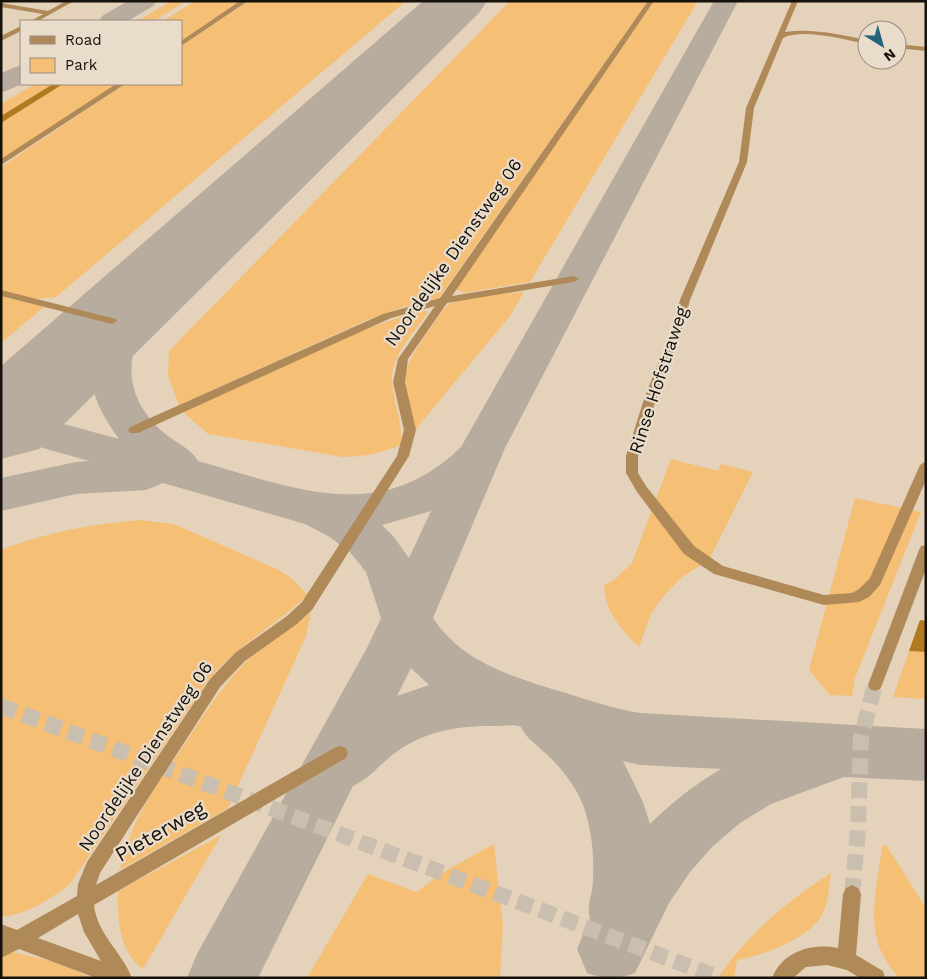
<svg xmlns="http://www.w3.org/2000/svg" width="927" height="979" viewBox="0 0 927 979" font-family="'Work Sans',sans-serif">
  <rect width="100%" height="100%" fill="#eadccb"/>
  <path fill="#e5d2bb" fill-rule="evenodd" d="M 1,1 L 926,1 L 926,978 L 1,978 ZM 21,21 L 181,21 L 181,84 L 21,84 ZM 867,30 L 897,30 L 897,60 L 867,60 Z"/>
  <g fill="#f5bf75">
    <polygon points="171,1 186,1 154,21 138,21"/>
    <polygon points="195,1 244,1 181,43 181,21 163,21"/>
    <polygon points="249,1 406,1 56,297 33,299 1,291 1,167 125,84 181,84 181,46"/>
    <polygon points="510,1 648,1 439,298 404,307 367,320 179,405 168,376 169,351"/>
    <polygon points="654,1 698,1 530,282 463,293 456,289"/>
    <polygon points="35,84 53,84 1,116 1,104"/>
    <polygon points="63,84 120,84 1,162 1,123"/>
    <path d="M 524,292 L 510,316 L 415,430 C 402,374 398,373 432,326 C 437,318 443,307 452,303 C 471,294 503,294 524,292 Z"/>
    <polygon points="1,296 44,307 1,343"/>
    <path d="M 423,309 L 428,313 C 414,332 391,356 392,380 C 393,403 403,422 401,445 C 381,453 364,457 343,457 L 208,434 L 183,412 L 361,331 Z"/>
    <path d="M 671,459 L 718,471 L 721,464 L 753,472 L 709,560 L 682,577 L 661,599 L 651,614 L 639,647 C 621,630 605,611 604,585 L 614,580 L 632,563 Z"/>
    <polygon points="855,498 921,512 855,678 852,696 830,695 809,670"/>
    <path d="M 140,520 L 174,524 L 279,570 L 291,578 L 308,595 C 276,625 236,646 208,680 L 70,884 C 49,900 28,914 1,917 L 1,550 C 51,531 87,525 140,520 Z"/>
    <path d="M 311,612 L 306,636 L 228,808 L 120,870 C 131,818 157,785 186,742 C 203,716 220,689 242,666 C 262,645 290,632 311,612 Z"/>
    <polygon points="909,651 926,652 926,699 893,697"/>
    <path d="M 221,835 L 143,969 C 119,952 117,919 118,891 Z"/>
    <polygon points="494,844 503,926 500,978 307,978 368,874 416,892 447,870"/>
    <path d="M 886,845 L 926,908 L 925,978 L 899,978 C 893,970 887,963 883,955 C 866,923 878,881 882,846 Z"/>
    <path d="M 831,873 C 829,884 829,897 825,908 C 816,937 765,955 737,960 L 734,978 L 718,978 C 747,935 788,900 831,873 Z"/>
    <polygon points="12,952 55,962 92,978 1,978 1,958"/>
  </g>
  <g fill="#b17a20">
    <polygon points="53,84 63,84 1,123 1,116"/>
    <polygon points="920,620 926,621 926,652 909,651"/>
  </g>
  <g fill="none" stroke-linecap="round" stroke-linejoin="round">
    <g fill="#b8ac9e" fill-rule="evenodd">
      <polygon points="128,1 157,1 153,6 128,21 99,21 102,16"/>
      <path d="M 714,1 L 738,1 L 505,448 L 433,618 C 463,664 517,678 566,693 C 591,701 615,709 640,713 L 926,729 L 926,781 L 844,777 L 771,804 L 740,823 L 713,846 L 690,872 L 669,903 L 635,973 C 619,979 603,979 587,973 L 577,949 L 590,918 C 586,906 593,893 593,880 C 594,854 592,829 583,805 C 576,786 559,765 544,752 C 536,744 526,738 521,727 C 512,724 507,726 498,726 C 462,725 425,730 395,753 C 381,763 369,779 353,786 L 258,978 L 187,978 L 197,954 L 368,646 L 381,618 L 366,572 L 350,552 L 328,536 L 305,524 L 163,483 L 146,490 L 76,494 L 1,511 L 1,478 L 76,462 L 89,461 L 1,436 L 1,407 L 119,439 C 74,378 87,342 130,285 L 143,282 L 156,285 L 162,293 C 129,340 114,389 163,432 C 174,442 191,448 198,461 C 293,487 379,527 461,447 ZM 431,511 L 409,558 L 393,536 L 382,525 ZM 411,668 L 429,685 L 397,696 ZM 623,761 L 640,765 L 721,769 C 694,785 672,802 650,824 L 643,802 Z"/>
      <polygon points="21,65 22,84 1,93 1,73"/>
    </g>
    <polygon fill="#b8ac9e" fill-rule="evenodd" points="423,1 487,1 479,13 39,449 1,459 1,366"/>
    <g stroke="#cabeae" stroke-width="16" stroke-dasharray="16 8" stroke-linecap="butt">
      <polyline points="1,706 720,978"/>
      <polyline points="852,894 858,830 861,738 875,685"/>
    </g>
    <g fill="#af8a58" fill-rule="evenodd">
      <polygon points="66,1 74,1 38,21 31,21 43,14 1,7 1,3 48,11"/>
      <polygon points="240,1 248,1 181,46 181,41"/>
      <path d="M 648,1 L 654,1 L 452,296 L 574,276 L 579,279 L 574,282 L 447,303 L 408,359 L 405,382 L 416,430 L 409,456 L 312,610 L 297,624 L 245,661 L 220,687 L 100,873 L 96,885 L 334,748 L 340,746 L 346,748 L 348,753 L 346,758 L 94,905 C 97,934 122,952 132,978 L 96,978 L 19,949 L 1,958 L 1,924 L 17,930 L 77,896 L 78,884 L 87,862 L 210,679 L 235,653 L 287,616 L 302,602 L 397,456 L 404,430 L 393,382 L 398,359 L 435,306 L 391,318 L 138,433 L 130,433 L 128,430 L 130,427 L 383,314 L 440,298 ZM 78,914 L 84,932 L 101,961 L 38,938 Z"/>
      <path d="M 792,1 L 798,1 L 785,32 C 813,28 840,35 867,40 L 867,44 C 845,40 803,28 783,38 L 754,108 L 747,162 L 690,300 L 681,332 L 657,396 L 638,456 L 638,473 L 646,486 L 694,546 L 723,566 L 824,595 L 852,593 L 859,589 L 870,578 L 920,465 L 926,461 L 926,480 L 880,585 L 869,597 L 859,602 L 824,605 L 714,574 L 684,554 L 637,492 L 626,473 L 626,456 L 645,396 L 671,332 L 680,300 L 739,162 L 746,108 Z"/>
      <polygon points="21,26 21,31 1,41 1,36"/>
      <polygon points="897,44 926,47 926,51 897,48"/>
      <polygon points="116,84 125,84 1,165 1,159"/>
      <polygon points="1,290 116,319 117,321 112,324 1,296"/>
      <polygon points="926,545 926,569 882,685 880,689 875,691 870,689 868,685 919,550 921,546"/>
      <path d="M 852,885 L 858,888 L 861,894 L 856,955 L 883,971 L 885,978 L 860,978 L 847,970 L 827,965 L 806,967 L 793,978 L 772,978 C 783,951 812,943 838,948 L 843,894 L 846,888 Z"/>
    </g>
  </g>
  <g text-anchor="middle" dominant-baseline="central" stroke-width="4.5" stroke-linejoin="round" paint-order="stroke">
    <g font-size="18" fill="#15110b" stroke="#eadccb">
      <text transform="translate(453 252) rotate(-55)">Noordelijke Dienstweg 06</text>
      <text transform="translate(658 380) rotate(-72)">Rinse Hofstraweg</text>
      <text transform="translate(145 756) rotate(-56)">Noordelijke Dienstweg 06</text>
    </g>
    <g font-size="21" fill="#15110b" stroke="#eadccb">
      <text transform="translate(160 831) rotate(-30)">Pieterweg</text>
    </g>
  </g>
  <rect width="927" height="979" fill="none" stroke="#15110b" stroke-width="5"/>
  <rect x="20" y="20" width="162" height="65" fill="#eadccb" stroke="#958b7e"/>
  <rect x="30" y="36" width="25" height="8" fill="#af8a58" stroke="#958b7e"/>
  <text x="65" y="45" font-size="15" fill="#15110b">Road</text>
  <rect x="30" y="58" width="25" height="15" fill="#f5bf75" stroke="#958b7e"/>
  <text x="65" y="70" font-size="15" fill="#15110b">Park</text>
  <g transform="translate(882 45) rotate(143)"><circle r="24" fill="#eadccb" stroke="#958b7e"/>
  <path d="M0-4L9 19L0 12L-9 19Z" fill="#246379"/>
  <text y="-8" font-size="14" font-weight="bold" text-anchor="middle" fill="#15110b">N</text>
  </g>
</svg>
